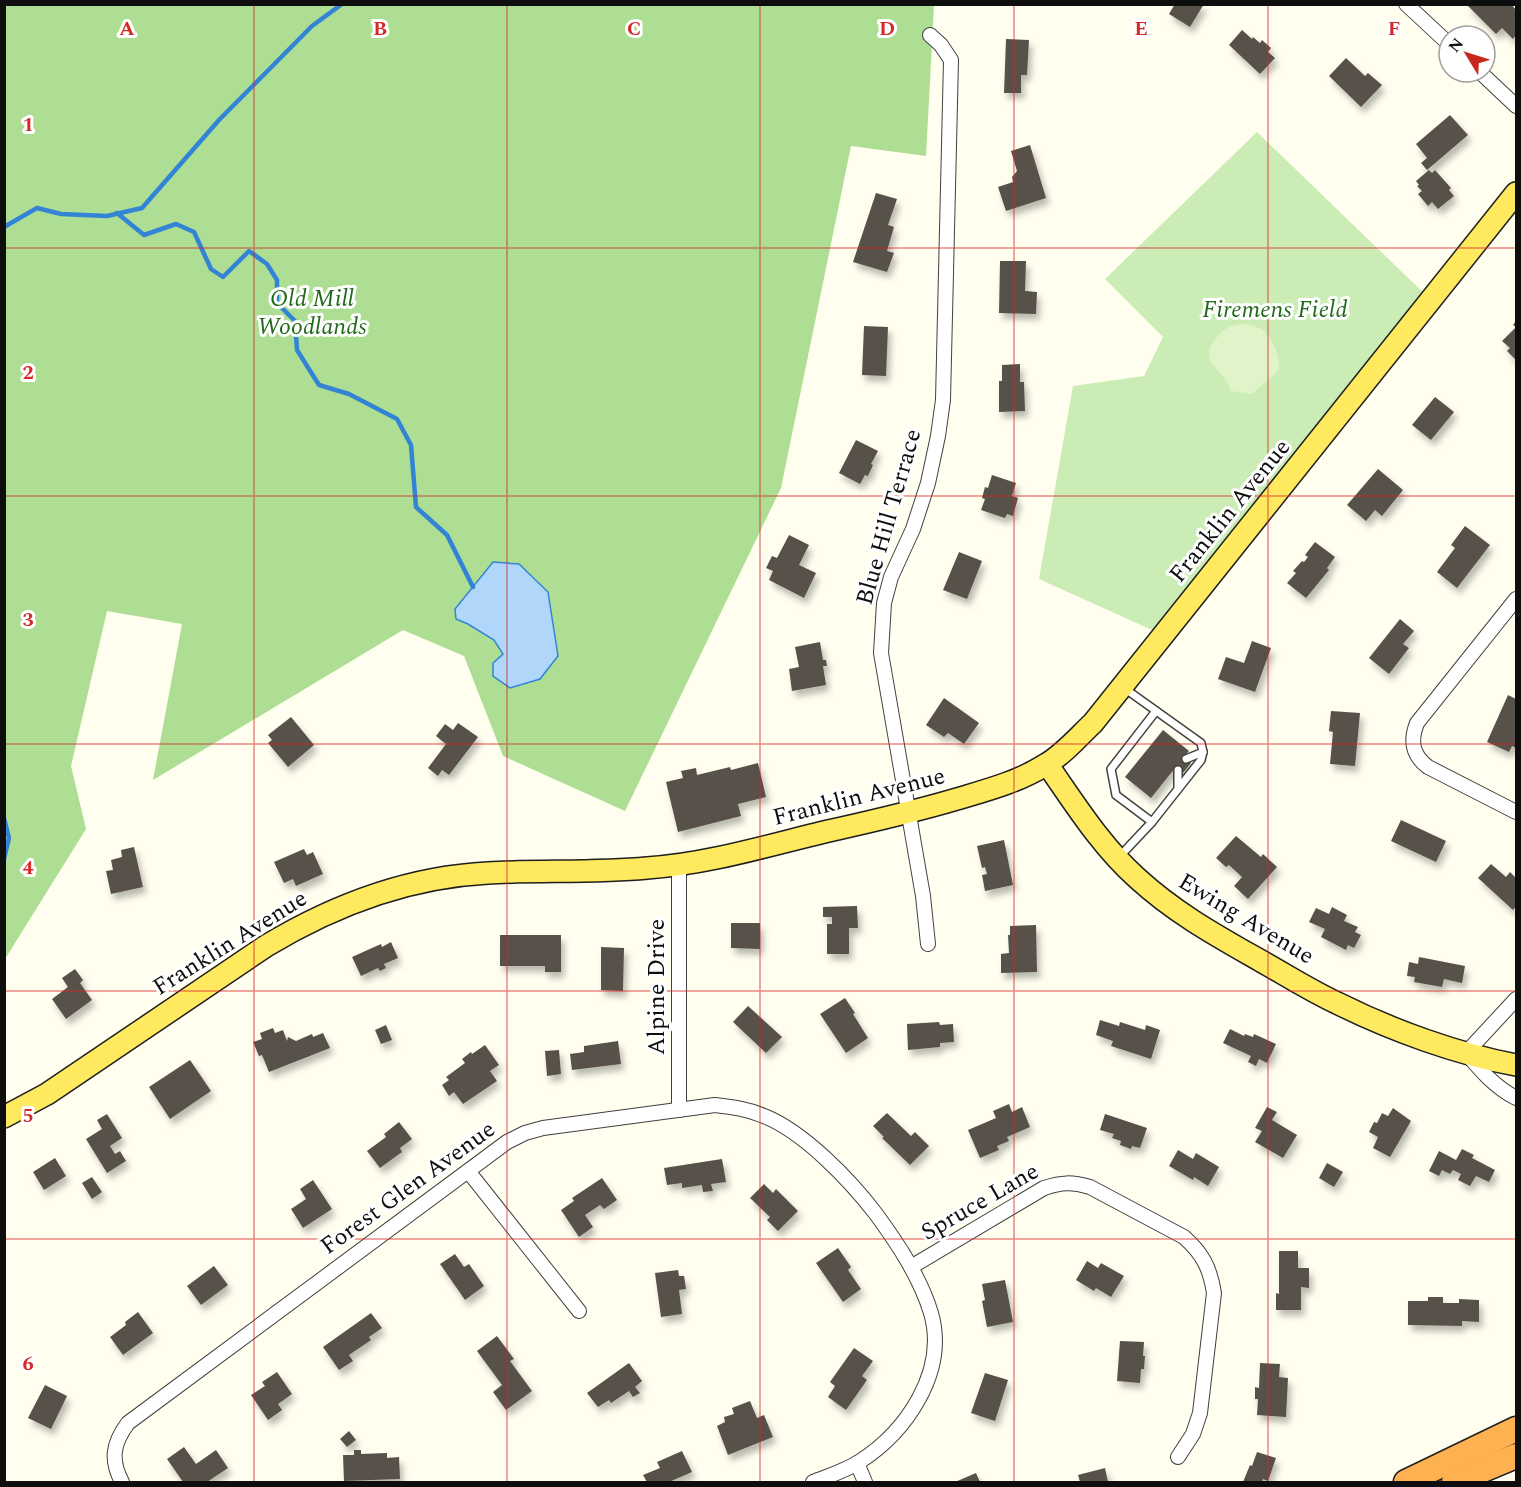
<svg xmlns="http://www.w3.org/2000/svg" width="1521" height="1487" viewBox="0 0 1521 1487" font-family="Spectral,serif">
  <defs>
    <filter id="shadow"><feDropShadow dx="3.5" dy="6" stdDeviation="3" flood-color="#0004"/></filter>
  </defs>
  <rect width="100%" height="100%" fill="#fffeef"/>
  <polygon fill="#ccecb6" points="1257,132 1431,300 1163,635 1039,579 1073,386 1144,376 1163,337 1105,279"/>
  <path fill="#aede94" fill-rule="evenodd" d="M 5,5 L 934,5 L 926,156 L 851,146 L 781,488 L 625,811 L 503,756 L 464,656 L 403,630 L 153,780 L 182,624 L 107,611 L 71,766 L 86,829 L 5,959 ZM 493,562 L 510,688 C 508,678 506,666 503,656 C 497,636 474,626 456,619 L 455,609 Z"/>
  <path fill="#e0f3c9" d="M 1242,324 C 1247,325 1252,325 1257,327 C 1272,333 1280,356 1279,370 L 1252,394 L 1231,391 C 1225,369 1195,362 1217,337 C 1224,328 1231,325 1242,324 Z"/>
  <polygon fill="#b0d7fa" stroke="#3384d5" stroke-width="1.5" points="493,562 519,564 548,592 558,656 540,679 510,688 493,676 493,663 503,654 494,640 468,624 456,619 455,609"/>
  <g fill="none" stroke-linecap="round" stroke-linejoin="round">
    <g stroke="#3384d5" stroke-width="4.5">
      <polyline points="117,213 144,235 176,224 194,232 211,269 223,277 249,251 267,264 277,280 277,303 295,321 297,350 319,385 349,394 397,419 411,445 416,507 447,535 473,587"/>
      <polyline points="4,227 37,208 61,214 107,216 142,208 219,120 312,26 342,4"/>
      <polyline points="4,818 9,838 4,859"/>
    </g>
  </g>
  <g fill="#58514a" filter="url(#shadow)">
    <polygon points="1175,4 1204,4 1190,27 1169,14"/>
    <polygon points="1466,4 1511,4 1516,10 1516,35 1513,39 1502,28 1496,34"/>
    <polygon points="1242,30 1252,39 1253,37 1260,43 1262,40 1271,48 1268,52 1275,58 1260,74 1229,45"/>
    <polygon points="1006,39 1029,40 1027,75 1021,75 1021,93 1004,93"/>
    <polygon points="1346,58 1365,76 1368,73 1382,85 1361,107 1329,76"/>
    <polygon points="1450,115 1468,135 1427,170 1421,163 1427,158 1416,144"/>
    <polygon points="1030,145 1046,198 1006,211 998,187 1013,182 1012,177 1017,171 1011,151"/>
    <polygon points="1429,170 1432,173 1435,170 1451,188 1449,190 1454,196 1438,209 1432,202 1428,206 1418,194 1422,191 1417,186 1419,185 1416,181"/>
    <polygon points="876,193 897,199 888,225 894,227 887,251 894,253 887,272 853,262"/>
    <polygon points="1000,261 1026,261 1025,291 1037,292 1036,314 999,313"/>
    <polygon points="1516,321 1516,360 1507,351 1510,348 1502,341 1516,327 1513,325"/>
    <polygon points="864,326 888,327 886,376 862,375"/>
    <polygon points="1020,364 1020,382 1024,382 1025,411 999,412 999,381 1002,381 1002,365"/>
    <polygon points="1435,397 1454,412 1431,440 1412,425"/>
    <polygon points="856,440 878,451 871,464 873,465 868,476 865,475 860,484 839,473"/>
    <polygon points="1378,469 1403,490 1382,516 1375,510 1366,521 1347,505"/>
    <polygon points="992,475 1016,483 1012,496 1018,498 1013,516 1007,514 1005,518 981,510 985,499 982,498 985,487 988,488"/>
    <polygon points="1465,526 1490,545 1457,588 1437,572 1455,548 1451,545"/>
    <polygon points="789,535 809,545 799,565 816,573 804,598 769,580 773,571 766,568 772,556 777,558"/>
    <polygon points="1315,542 1335,557 1327,568 1329,570 1306,598 1287,583 1296,573 1293,571 1302,561 1304,562 1308,557 1305,555"/>
    <polygon points="959,552 982,561 967,599 943,590"/>
    <polygon points="1400,619 1414,631 1403,644 1409,648 1389,674 1369,658"/>
    <polygon points="1252,641 1271,648 1255,692 1218,679 1226,657 1244,663"/>
    <polygon points="820,642 823,660 826,660 827,666 823,666 826,685 792,691 789,669 799,667 795,647"/>
    <polygon points="1508,695 1516,699 1516,748 1512,746 1509,752 1487,742"/>
    <polygon points="944,698 979,723 964,744 948,733 944,737 926,725"/>
    <polygon points="1331,711 1360,713 1355,766 1330,764 1333,732 1329,731"/>
    <polygon points="291,717 314,745 288,767 268,743 272,740 268,735"/>
    <polygon points="458,723 478,737 449,775 442,770 438,776 428,768 446,744 436,736 445,724 453,730"/>
    <polygon points="1163,730 1189,751 1183,757 1191,763 1182,774 1175,768 1151,798 1125,777"/>
    <polygon points="758,763 766,797 738,804 741,816 678,832 666,782 683,778 681,771 696,768 697,775 730,767 731,770"/>
    <polygon points="1401,820 1446,841 1436,862 1391,841"/>
    <polygon points="1236,836 1261,857 1263,854 1277,867 1248,899 1234,886 1242,877 1229,865 1226,867 1216,858"/>
    <polygon points="1004,840 1013,885 985,891 982,875 987,874 985,867 982,868 977,846"/>
    <polygon points="134,847 143,887 111,894 106,871 113,870 111,860 122,857 121,850"/>
    <polygon points="304,849 307,855 313,852 323,874 296,886 293,879 284,883 274,862"/>
    <polygon points="1491,864 1506,877 1510,872 1516,878 1516,906 1513,910 1478,878"/>
    <polygon points="857,906 858,928 849,928 849,954 827,954 827,924 832,924 832,917 823,917 823,907"/>
    <polygon points="1332,907 1347,915 1344,921 1358,927 1355,932 1361,935 1354,948 1348,945 1346,950 1321,937 1325,929 1309,922 1316,908 1329,914"/>
    <polygon points="731,923 760,923 760,949 731,948"/>
    <polygon points="1036,925 1037,972 1001,973 1001,954 1009,953 1008,935 1010,935 1010,926"/>
    <polygon points="500,935 561,935 561,972 545,972 545,966 500,966"/>
    <polygon points="391,942 398,958 384,964 386,968 380,971 378,968 361,976 352,957 381,944 382,947"/>
    <polygon points="601,947 624,948 623,991 601,990"/>
    <polygon points="1419,957 1465,966 1462,983 1444,979 1442,987 1414,982 1415,977 1407,976 1409,962 1418,964"/>
    <polygon points="75,969 83,980 80,983 92,1000 66,1019 52,999 68,987 62,978"/>
    <polygon points="845,998 855,1013 853,1014 868,1038 846,1053 820,1014"/>
    <polygon points="748,1006 782,1037 766,1053 733,1022"/>
    <polygon points="1100,1020 1119,1026 1120,1022 1145,1030 1146,1025 1160,1030 1151,1059 1111,1046 1113,1041 1096,1035"/>
    <polygon points="939,1022 940,1025 953,1024 954,1042 940,1043 940,1047 908,1050 907,1024"/>
    <polygon points="386,1025 392,1040 381,1044 375,1030"/>
    <polygon points="273,1028 275,1033 283,1030 287,1041 288,1037 296,1041 312,1034 313,1037 323,1033 330,1048 269,1072 262,1055 259,1056 253,1042 262,1039 260,1033"/>
    <polygon points="1230,1029 1244,1036 1245,1034 1253,1037 1254,1034 1276,1044 1267,1063 1259,1059 1256,1066 1248,1062 1251,1056 1223,1043"/>
    <polygon points="618,1041 621,1064 572,1070 570,1054 584,1052 584,1046"/>
    <polygon points="485,1045 499,1065 490,1071 497,1081 463,1104 454,1092 449,1096 442,1085 449,1080 446,1077 465,1063 462,1059 471,1052 472,1054"/>
    <polygon points="559,1050 561,1074 547,1076 545,1051"/>
    <polygon points="190,1060 211,1091 170,1119 149,1087"/>
    <polygon points="1009,1104 1012,1112 1022,1107 1030,1127 1007,1137 1009,1141 997,1146 999,1150 980,1158 968,1130 996,1118 993,1111"/>
    <polygon points="1267,1107 1277,1112 1272,1120 1297,1135 1283,1158 1255,1142 1262,1131 1255,1128"/>
    <polygon points="1393,1108 1411,1121 1390,1157 1373,1148 1378,1137 1369,1132 1374,1122 1377,1123 1382,1113 1388,1116"/>
    <polygon points="887,1113 911,1136 915,1132 929,1146 910,1165 882,1138 884,1137 873,1126"/>
    <polygon points="107,1114 122,1138 110,1146 115,1154 120,1151 126,1161 107,1173 86,1139 102,1129 97,1120"/>
    <polygon points="1105,1114 1147,1128 1140,1148 1132,1146 1131,1149 1120,1145 1121,1141 1112,1138 1114,1134 1100,1130"/>
    <polygon points="399,1122 412,1139 400,1148 402,1152 380,1168 367,1151 386,1137 384,1134"/>
    <polygon points="1462,1149 1474,1155 1472,1158 1495,1170 1489,1182 1476,1176 1470,1186 1458,1180 1461,1174 1453,1170 1450,1174 1442,1170 1439,1176 1429,1171 1439,1151 1456,1160"/>
    <polygon points="1178,1150 1193,1159 1196,1153 1219,1167 1208,1186 1194,1177 1193,1180 1169,1166"/>
    <polygon points="55,1158 66,1176 44,1190 33,1172"/>
    <polygon points="722,1159 726,1182 711,1184 713,1191 703,1192 702,1185 682,1188 682,1183 667,1185 664,1168"/>
    <polygon points="1327,1163 1343,1172 1334,1187 1319,1178"/>
    <polygon points="92,1177 102,1192 92,1199 82,1183"/>
    <polygon points="602,1178 617,1200 604,1209 600,1205 585,1215 593,1227 579,1237 561,1210 574,1201 572,1198"/>
    <polygon points="313,1180 332,1209 303,1228 291,1209 306,1199 300,1189"/>
    <polygon points="764,1184 773,1193 776,1189 798,1211 778,1231 767,1220 770,1217 750,1198"/>
    <polygon points="838,1248 851,1267 848,1270 861,1289 843,1302 816,1263"/>
    <polygon points="1279,1251 1298,1251 1298,1268 1309,1268 1309,1288 1301,1287 1301,1310 1276,1310 1276,1293 1279,1294"/>
    <polygon points="455,1254 464,1267 469,1264 484,1286 465,1300 440,1264"/>
    <polygon points="1087,1261 1098,1268 1101,1263 1124,1276 1111,1297 1096,1288 1094,1291 1076,1280"/>
    <polygon points="214,1266 228,1285 201,1305 187,1286"/>
    <polygon points="678,1270 679,1276 684,1276 686,1289 679,1290 682,1314 661,1317 655,1273"/>
    <polygon points="1005,1280 1013,1322 987,1327 982,1301 985,1300 982,1284"/>
    <polygon points="1428,1297 1443,1297 1443,1303 1459,1303 1459,1299 1479,1300 1479,1322 1462,1321 1462,1326 1408,1325 1408,1301 1428,1301"/>
    <polygon points="138,1312 153,1333 123,1355 110,1337 126,1325 125,1322"/>
    <polygon points="371,1313 382,1328 369,1337 371,1340 349,1355 353,1361 339,1370 323,1347"/>
    <polygon points="497,1336 514,1359 510,1361 532,1391 506,1410 493,1392 502,1385 477,1351"/>
    <polygon points="1120,1341 1144,1342 1143,1356 1145,1356 1144,1369 1141,1369 1140,1383 1117,1381"/>
    <polygon points="854,1348 873,1361 862,1376 867,1380 846,1410 828,1397 835,1386 830,1382"/>
    <polygon points="629,1363 642,1381 635,1387 640,1393 633,1397 629,1391 611,1403 609,1400 598,1407 587,1393"/>
    <polygon points="1260,1363 1280,1364 1279,1377 1288,1378 1286,1417 1257,1415 1258,1399 1255,1399 1255,1387 1259,1388"/>
    <polygon points="277,1372 292,1394 278,1404 282,1410 268,1420 251,1395 265,1386 262,1382"/>
    <polygon points="985,1373 1008,1380 995,1421 971,1413"/>
    <polygon points="45,1385 67,1396 51,1429 28,1418"/>
    <polygon points="750,1401 757,1418 764,1415 773,1437 728,1455 717,1426 725,1422 724,1417 734,1414 732,1408"/>
    <polygon points="349,1431 356,1440 347,1447 340,1439"/>
    <polygon points="184,1447 196,1464 216,1450 228,1468 207,1482 183,1482 167,1459"/>
    <polygon points="354,1450 361,1450 361,1454 387,1453 387,1458 399,1457 400,1479 344,1481 343,1455 354,1455"/>
    <polygon points="682,1451 692,1472 669,1482 647,1482 643,1475 660,1468 657,1462"/>
    <polygon points="1257,1452 1276,1458 1268,1481 1263,1479 1262,1482 1243,1482 1250,1465 1252,1466"/>
    <polygon points="1105,1468 1108,1482 1080,1482 1078,1475"/>
    <polygon points="976,1473 980,1482 955,1482"/>
  </g>
  <g fill="none" stroke-linecap="round" stroke-linejoin="round">
    <defs>
      <g id="lane">
        <polyline points="1186,759 1203,752"/>
        <polyline points="1178,770 1178,788"/>
        <polyline points="1152,822 1116,795 1111,769 1156,711"/>
        <polyline points="1120,856 1152,822 1201,760 1203,752 1201,743 1124,688"/>
      </g>
      <g id="street">
        <polyline points="1406,4 1449,44"/>
        <polyline points="1480,72 1516,106"/>
        <path d="M 1516,599 L 1417,723 C 1410,741 1412,755 1428,767 L 1516,812"/>
        <polyline points="928,944 923,896 881,653 884,603 891,577 913,529 928,483 938,436 943,400 951,60 941,45 930,35"/>
        <path d="M 1516,999 L 1466,1053 C 1481,1071 1495,1087 1516,1098"/>
        <polyline points="679,1110 679,865"/>
        <polyline points="468,1171 579,1311"/>
        <path d="M 911,1267 L 1044,1188 C 1062,1182 1072,1182 1090,1187 L 1184,1237 C 1203,1254 1210,1268 1214,1293 L 1200,1413 L 1193,1434 L 1178,1457"/>
        <polyline points="857,1463 865,1482"/>
        <path d="M 122,1482 C 110,1460 113,1443 128,1423 L 507,1142 L 525,1133 L 543,1128 L 715,1105 C 732,1107 748,1109 764,1116 C 804,1132 850,1180 876,1214 C 898,1244 920,1277 931,1313 C 948,1372 906,1432 859,1462 C 845,1471 828,1476 813,1482"/>
      </g>
      <g id="primary">
        <path d="M 1047,764 C 1075,804 1101,846 1137,878 C 1175,913 1217,936 1261,961 C 1286,975 1311,991 1337,1003 C 1391,1030 1457,1054 1516,1065"/>
        <path d="M 4,1117 L 47,1094 L 266,946 C 334,905 407,877 488,873 C 541,870 594,873 647,868 C 707,864 766,846 824,832 C 869,822 913,812 957,799 C 987,790 1018,782 1045,765 C 1063,755 1078,737 1093,723 L 1516,193"/>
      </g>
      <g id="highway">
        <polyline points="1406,1482 1516,1429"/>
        <polyline points="1454,1482 1516,1456"/>
      </g>
    </defs>
    <use href="#lane" stroke="#414141" stroke-width="10"/>
    <use href="#street" stroke="#414141" stroke-width="16"/>
    <use href="#primary" stroke="#1f1f1f" stroke-width="24"/>
    <use href="#highway" stroke="#1f1f1f" stroke-width="27"/>
    <use href="#lane" stroke="#fff" stroke-width="7"/>
    <use href="#street" stroke="#fff" stroke-width="14"/>
    <use href="#primary" stroke="#ffe95f" stroke-width="21"/>
    <use href="#highway" stroke="#fdb150" stroke-width="24"/>
  </g>
  <path fill="none" stroke="#d62828" stroke-width="1.5" stroke-opacity="0.55" d="M 254,4 L 254,1482M 507,4 L 507,1482M 760,4 L 760,1482M 1014,4 L 1014,1482M 1268,4 L 1268,1482M 4,248 L 1516,248M 4,496 L 1516,496M 4,744 L 1516,744M 4,991 L 1516,991M 4,1239 L 1516,1239"/>
  <g text-anchor="middle" dominant-baseline="central" stroke-width="6" stroke-linejoin="round" paint-order="stroke">
    <g font-size="24" font-style="italic" fill="#226a1a" stroke="#fff">
      <text x="312" y="299">Old Mill<tspan x="312" dy="28">Woodlands</tspan></text>
      <text x="1275" y="310">Firemens Field</text>
    </g>
    <g font-size="24" fill="#0e0e0e" stroke="#fff">
      <text transform="translate(1230 511) rotate(-51)">Franklin Avenue</text>
      <text transform="translate(889 517) rotate(-74)">Blue Hill Terrace</text>
      <text transform="translate(859 797) rotate(-14)">Franklin Avenue</text>
      <text transform="translate(1246 919) rotate(31)">Ewing Avenue</text>
      <text transform="translate(230 943) rotate(-32)">Franklin Avenue</text>
      <text transform="translate(657 987) rotate(-90)">Alpine Drive</text>
      <text transform="translate(408 1188) rotate(-36)">Forest Glen Avenue</text>
      <text transform="translate(980 1202) rotate(-30)">Spruce Lane</text>
    </g>
  </g>
  <g font-size="20" text-anchor="middle" font-weight="bold" fill="#d62828" stroke="#fff" stroke-width="6" stroke-linejoin="round" paint-order="stroke">
    <text x="127" y="35">A</text>
    <text x="380" y="35">B</text>
    <text x="634" y="35">C</text>
    <text x="887" y="35">D</text>
    <text x="1141" y="35">E</text>
    <text x="1394" y="35">F</text>
    <text x="28" y="131">1</text>
    <text x="28" y="379">2</text>
    <text x="28" y="626">3</text>
    <text x="28" y="874">4</text>
    <text x="28" y="1122">5</text>
    <text x="28" y="1370">6</text>
  </g>
  <rect width="1521" height="1487" fill="none" stroke="#0e0e0e" stroke-width="12"/>
  <g transform="translate(1467 54) rotate(308)"><circle r="28" fill="#ffffff" stroke="#9f9f9f" stroke-width="1.5"/>
  <path d="M0-4.5L10 22L0 15L-10 22Z" fill="#c7271d"/>
  <text y="-9" font-size="16" font-weight="bold" text-anchor="middle" fill="#0e0e0e">N</text>
  </g>
</svg>
